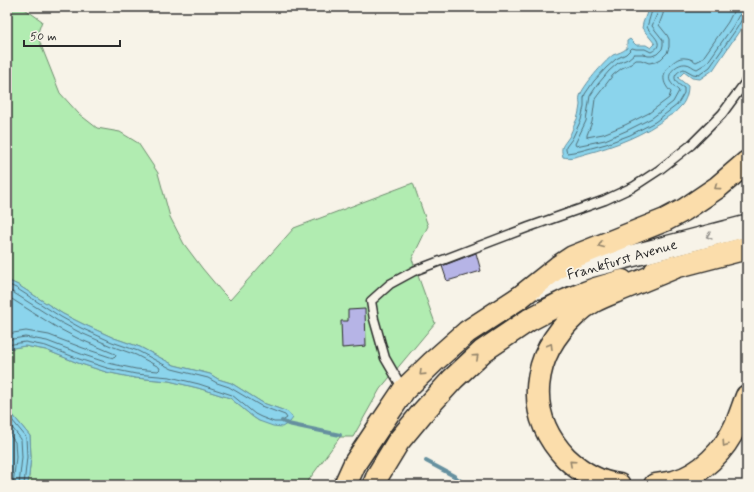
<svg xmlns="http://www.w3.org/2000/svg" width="754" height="492" viewBox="0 0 754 492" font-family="Mynerve,sans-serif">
  <rect width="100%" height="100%" fill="#f7f3e8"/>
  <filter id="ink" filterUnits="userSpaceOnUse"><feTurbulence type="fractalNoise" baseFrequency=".025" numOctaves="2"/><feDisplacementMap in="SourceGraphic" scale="8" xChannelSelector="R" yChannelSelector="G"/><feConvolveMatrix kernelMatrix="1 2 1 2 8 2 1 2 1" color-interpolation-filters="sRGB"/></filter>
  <g filter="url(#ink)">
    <polygon fill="#b1ecb1" stroke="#6e8c6e" points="7,7 22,7 42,21 37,35 60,93 79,114 97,128 120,132 138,143 158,173 170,217 184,244 202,268 222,292 230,300 294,228 413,183 428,226 412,259 435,323 380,389 353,437 340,437 308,481 308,485 28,485 31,457 30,436 7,408 7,349 25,346 46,350 78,363 106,372 135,378 169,381 198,388 230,398 253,417 259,421 288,412 263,403 231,383 218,379 210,374 174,365 140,347 114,338 83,324 63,314 18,285 7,280"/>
    <g fill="#8bd4ec" stroke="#65909f">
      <path d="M 649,7 L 747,7 L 747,18 L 740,30 L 713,70 L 700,79 L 692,78 L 684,72 L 678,78 L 688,86 C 688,94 685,103 679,108 C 677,111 673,114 669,116 C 644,135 615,146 585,154 C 578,156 570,159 563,157 C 560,146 563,146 569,137 C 571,133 573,128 575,123 C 578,118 579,112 580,105 C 580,102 579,99 580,96 C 583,86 604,62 613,55 C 618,53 623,52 627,48 L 627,41 L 630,39 L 636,45 L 646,45 L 651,48 L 655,44 L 642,28 L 643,23 Z"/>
      <polygon points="7,280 18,285 63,314 83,324 114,338 140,347 174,365 210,374 218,379 231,383 263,403 288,412 293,418 290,422 282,427 273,426 259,421 253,417 230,398 198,388 169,381 135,378 106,372 78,363 46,350 25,346 7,349"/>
      <polygon points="7,408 30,436 31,457 28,485 7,485"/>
    </g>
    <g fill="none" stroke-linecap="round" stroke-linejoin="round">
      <g stroke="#516f78" stroke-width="1">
        <path d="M 653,7 L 647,27 C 652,36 667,44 651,52 L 645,49 L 636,49 L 632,48 L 626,54 L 616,59 L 606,68 L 594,81 L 585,94 L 584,98 L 584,106 L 581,120 L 572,139 L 566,147 L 566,150 L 567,153 L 580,151 L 606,144 L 630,135 L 655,122 L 677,105 L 684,93 L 684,88 C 681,86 677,84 676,81 C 672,75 680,70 684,69 L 693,74 L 699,75 L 710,67 L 737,28 L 742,19 L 744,17 L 747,17"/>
        <path d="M 658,7 L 658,12 L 652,26 L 663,40 L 663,45 L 662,49 L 657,54 L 652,56 L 648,56 L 643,54 L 634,54 L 628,59 L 618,63 L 609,71 L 598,84 L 590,96 L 586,121 L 575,144 L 576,146 L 605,140 L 628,130 L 652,118 L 673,102 L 679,91 C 676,88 672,85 670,81 C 667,73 677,63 686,64 C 690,64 693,68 697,69 L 707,63 L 733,26 L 739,15 L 743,13 L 747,12"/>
        <path d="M 664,7 L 663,14 L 659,25 L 667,35 L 669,39 L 669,47 L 667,53 L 661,59 L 655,62 L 649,63 L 641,60 L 636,60 L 631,64 L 622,68 L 613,75 L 595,99 L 592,122 L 587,135 L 587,137 L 603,134 L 625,125 L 649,113 L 669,98 L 671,92 C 662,83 661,74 671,64 C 675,61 679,57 685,58 C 689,58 693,60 696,62 L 702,59 L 728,22 L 733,12 L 741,7"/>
        <polyline points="7,284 16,288 61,317 81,328 112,342 138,351 172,369 208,378 217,383 229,387 261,406 285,415 287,418 281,422 274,422 261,417 255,414 232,395 199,384 170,377 136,374 107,368 79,359 46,346 25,342 7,345"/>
        <polyline points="7,290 14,293 58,321 79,332 111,346 136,355 159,367 160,369 158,371 136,369 108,363 81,354 47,341 25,337 7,340"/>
        <polyline points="7,296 56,327 77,338 115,354 116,356 114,358 110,357 83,348 49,335 26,331 7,334"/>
        <polyline points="7,414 26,437 27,457 24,485"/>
        <polyline points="7,421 21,439 22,457 19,485"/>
        <polyline points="7,431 15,442 16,457 13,485"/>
      </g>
      <g stroke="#65909f" stroke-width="4">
        <polyline points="282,421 288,424 340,435"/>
        <polyline points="426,461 454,476 466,485"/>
      </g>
    </g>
    <g fill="#b6b4e6" stroke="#2b2b2b">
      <polygon points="476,253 481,271 447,281 442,266"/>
      <polygon points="365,309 366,346 342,348 341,321 348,321 348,310"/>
    </g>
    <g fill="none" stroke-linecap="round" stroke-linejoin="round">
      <defs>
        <polyline id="lane" points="403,389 385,358 374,319 371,301 390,284 414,271 529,227 605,200 633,187 659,170 691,145 722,114 747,80"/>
        <polyline id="secondary" points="539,288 564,276 589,267 747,226"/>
        <g id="primary">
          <polyline points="655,272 747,248"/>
          <polyline points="345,485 355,463 379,427 404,390 433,362 467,332 519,298"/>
          <polyline points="374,485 378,475 398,442 422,413 453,379 483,351 529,320 565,301 595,289 622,281"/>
        </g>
        <g id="highway">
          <polyline points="519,298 558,267 573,257 665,220 684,210 718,187 747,162"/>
          <path d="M 619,485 C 599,483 581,472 566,458 C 523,413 532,355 575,315 C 589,301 605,296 622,289 C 639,282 656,275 673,268"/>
          <path d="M 655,485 C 661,484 668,483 674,482 C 701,475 725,450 736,425 C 740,416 743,406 747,396"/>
        </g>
      </defs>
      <use href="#lane" stroke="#2b2b2b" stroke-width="11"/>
      <use href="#secondary" stroke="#2b2b2b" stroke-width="24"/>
      <use href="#primary" stroke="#2b2b2b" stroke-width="25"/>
      <use href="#highway" stroke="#2b2b2b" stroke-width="25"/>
      <use href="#lane" stroke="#f7f3e8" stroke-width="8"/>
      <use href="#secondary" stroke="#f7f3e8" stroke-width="21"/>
      <use href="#primary" stroke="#fbddab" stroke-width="22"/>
      <use href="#highway" stroke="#fbddab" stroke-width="22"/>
    </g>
    <defs><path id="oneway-chevron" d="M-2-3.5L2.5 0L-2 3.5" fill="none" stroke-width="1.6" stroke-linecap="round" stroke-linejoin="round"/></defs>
    <g stroke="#93846b">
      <use href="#oneway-chevron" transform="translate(717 187) rotate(144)"/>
      <use href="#oneway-chevron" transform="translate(601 245) rotate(158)"/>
      <use href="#oneway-chevron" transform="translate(550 346) rotate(-59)"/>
      <use href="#oneway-chevron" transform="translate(476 357) rotate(-42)"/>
      <use href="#oneway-chevron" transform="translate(422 373) rotate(136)"/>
      <use href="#oneway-chevron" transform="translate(725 444) rotate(124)"/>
      <use href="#oneway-chevron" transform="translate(572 463) rotate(-138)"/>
    </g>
    <use stroke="#918f8a" href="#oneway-chevron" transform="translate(709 236) rotate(165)"/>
  </g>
  <g text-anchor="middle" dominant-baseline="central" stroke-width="3.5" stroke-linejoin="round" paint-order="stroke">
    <g font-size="14" fill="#2b2b2b" stroke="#f7f3e8">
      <text transform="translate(622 260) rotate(-16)">Frankfurst Avenue</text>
    </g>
  </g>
  <rect width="754" height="492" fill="none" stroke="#f7f3e8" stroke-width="24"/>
  <rect x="12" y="12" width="730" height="468" fill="none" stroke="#2b2b2b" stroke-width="1.5" filter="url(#ink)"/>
  <path d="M24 40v6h96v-6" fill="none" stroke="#2b2b2b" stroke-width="2"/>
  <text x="30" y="40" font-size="12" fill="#2b2b2b" stroke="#f7f3e8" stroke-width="3" paint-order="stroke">50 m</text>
</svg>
